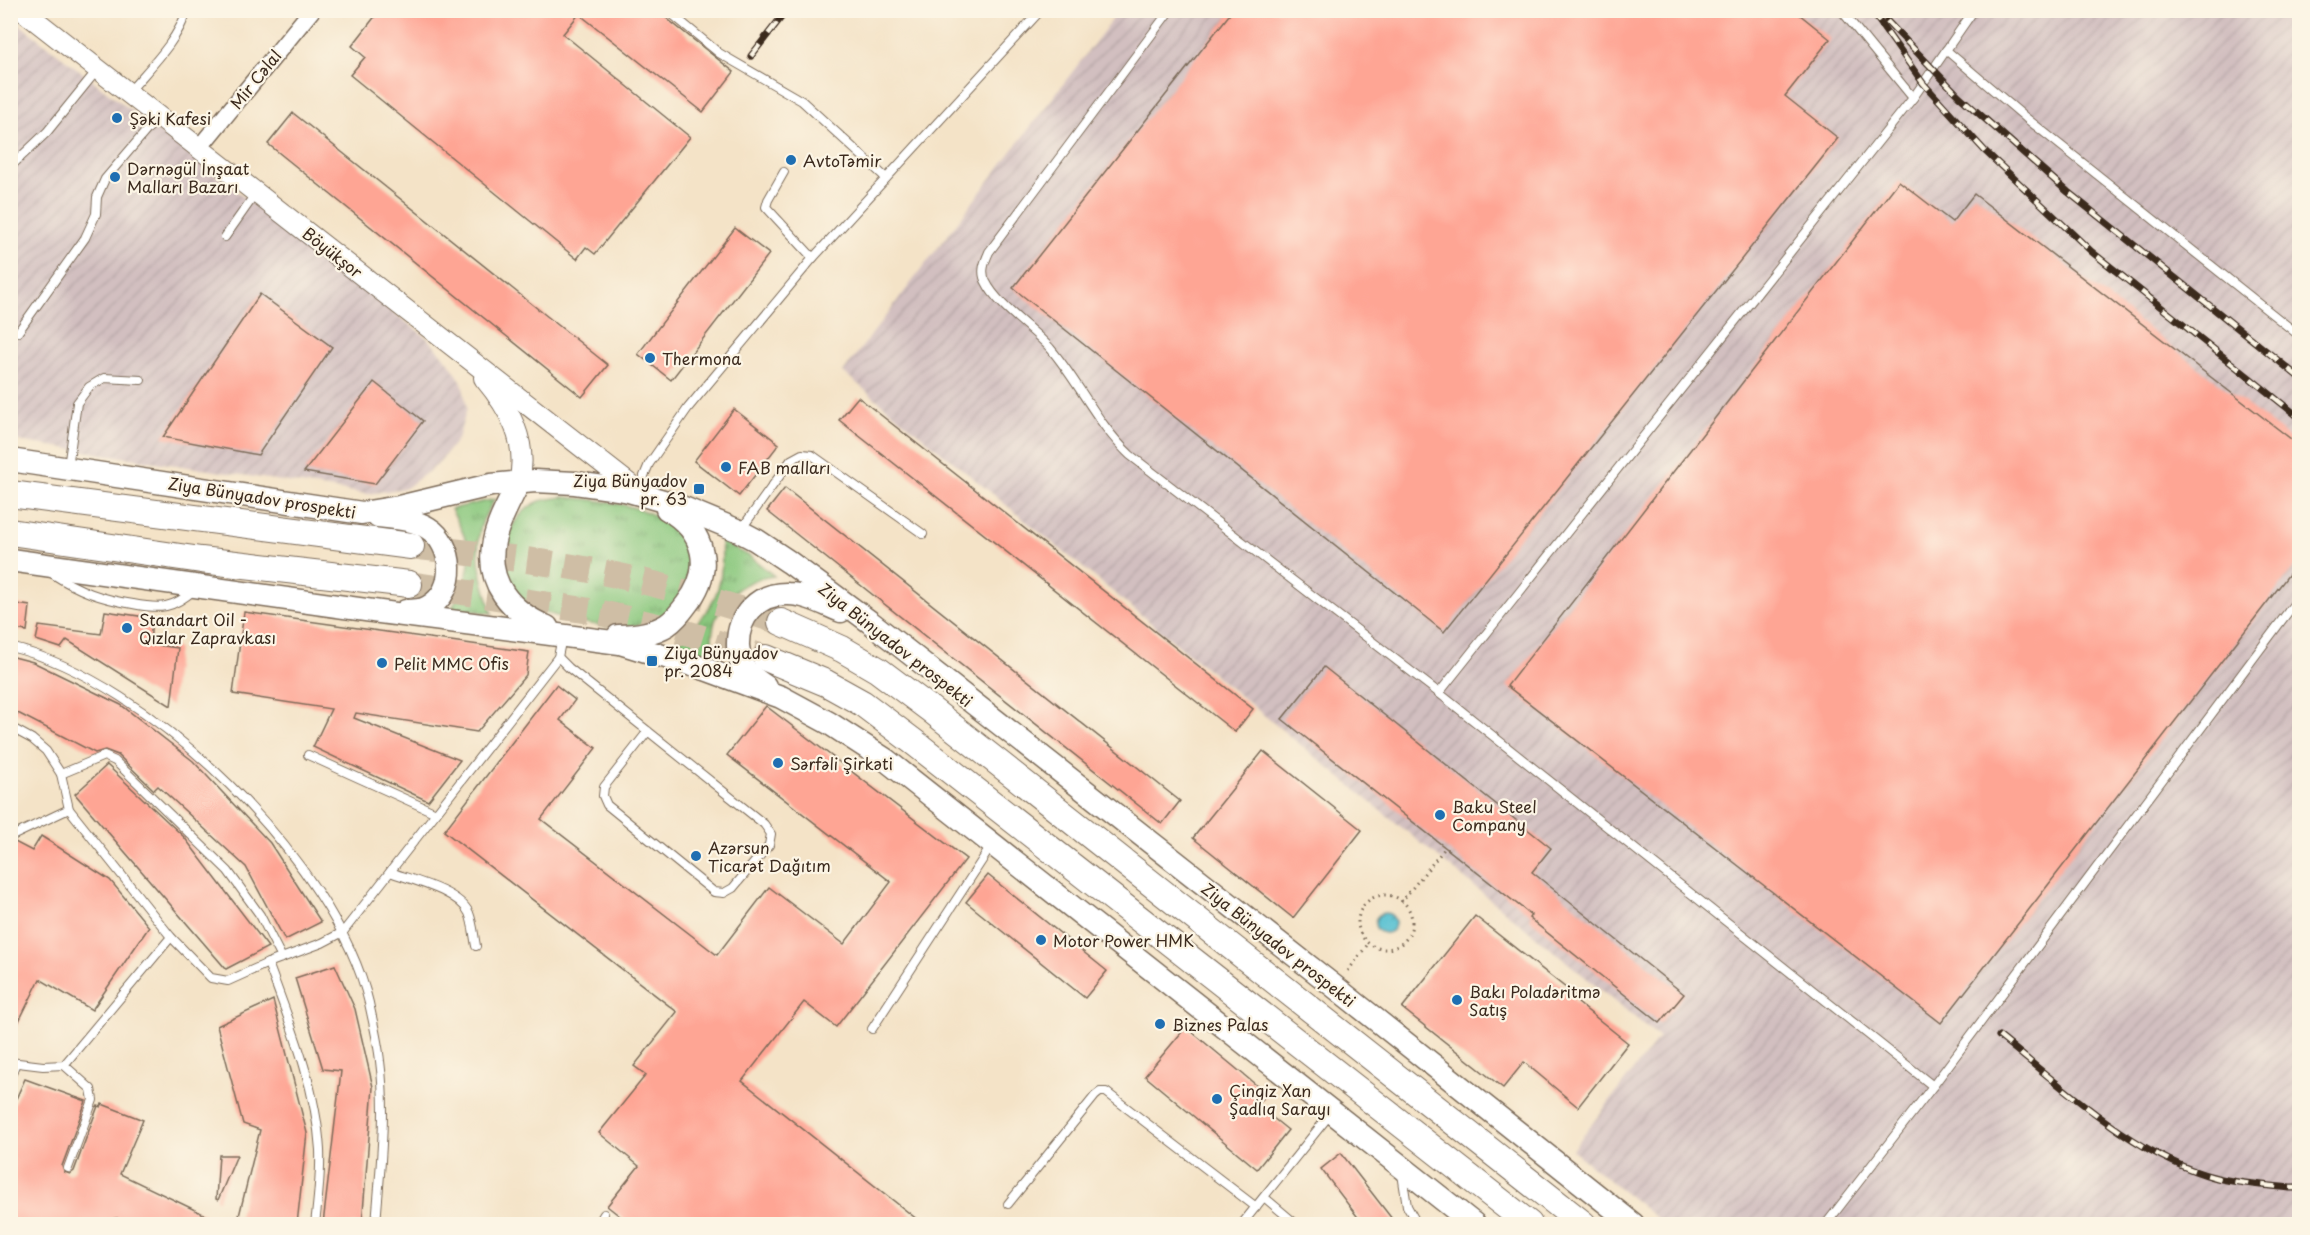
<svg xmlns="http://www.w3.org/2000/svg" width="2310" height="1235" viewBox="0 0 2310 1235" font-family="'Playpen Sans',sans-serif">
  <defs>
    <pattern id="industrial-furrows" width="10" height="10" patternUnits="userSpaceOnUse" patternTransform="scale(1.5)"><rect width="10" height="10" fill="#d2bfc0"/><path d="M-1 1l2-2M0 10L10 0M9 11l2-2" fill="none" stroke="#b5a4a5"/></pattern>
    <pattern id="grass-tufts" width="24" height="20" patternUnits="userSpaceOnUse" patternTransform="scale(1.5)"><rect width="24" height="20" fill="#8ac87e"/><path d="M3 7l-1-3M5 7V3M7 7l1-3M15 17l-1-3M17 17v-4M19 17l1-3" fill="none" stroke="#72a367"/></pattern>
    <pattern id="water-ripples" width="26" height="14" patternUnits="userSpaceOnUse" patternTransform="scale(1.5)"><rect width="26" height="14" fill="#55c0d1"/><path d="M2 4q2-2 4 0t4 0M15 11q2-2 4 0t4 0" fill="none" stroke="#489ca9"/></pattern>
  </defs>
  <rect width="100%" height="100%" fill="#fcf5e5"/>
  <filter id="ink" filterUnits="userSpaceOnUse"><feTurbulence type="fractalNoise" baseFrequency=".0167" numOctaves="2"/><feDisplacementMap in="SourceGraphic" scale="12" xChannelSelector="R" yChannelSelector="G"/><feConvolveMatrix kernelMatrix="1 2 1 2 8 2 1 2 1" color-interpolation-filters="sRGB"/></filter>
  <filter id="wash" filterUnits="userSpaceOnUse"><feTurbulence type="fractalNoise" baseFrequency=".008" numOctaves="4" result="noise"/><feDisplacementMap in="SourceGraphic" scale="24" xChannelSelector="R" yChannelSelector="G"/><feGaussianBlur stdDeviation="1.35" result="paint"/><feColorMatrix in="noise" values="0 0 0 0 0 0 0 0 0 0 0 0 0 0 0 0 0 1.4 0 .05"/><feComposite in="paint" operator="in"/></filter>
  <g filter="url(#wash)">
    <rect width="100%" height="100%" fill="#f4e3c7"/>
    <g fill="url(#industrial-furrows)">
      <polygon points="1119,11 2299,11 2299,1224 1664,1224 1572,1150 1659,1037 843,372"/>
      <polygon points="10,17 427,338 448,361 462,382 467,408 458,438 437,465 406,488 367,494 11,440"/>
    </g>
    <g fill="url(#grass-tufts)" stroke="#62794e" stroke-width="1.5">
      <path d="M 563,497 C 597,500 654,504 678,533 C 698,557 687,595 665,615 C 656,622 641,625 631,626 C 601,629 535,617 516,593 C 492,565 506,515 540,501 C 547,499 556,498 563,497 Z"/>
      <path d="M 495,499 C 491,506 486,513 483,520 C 471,549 484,585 492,613 L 452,608 C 475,565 475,553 451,509 Z"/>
      <path d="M 721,541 L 749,556 L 774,576 C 730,581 705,615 714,659 L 675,646 C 711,610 726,594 721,541 Z"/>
    </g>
    <circle fill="url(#water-ripples)" stroke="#487578" stroke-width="1.5" cx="1385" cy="923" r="10"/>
    <g id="blocks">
      <g fill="#fea594">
        <polygon points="380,10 656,10 734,72 703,112 579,14 563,34 690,137 595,254 586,247 577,259 350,75 365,57 352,46"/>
        <polygon points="1233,10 1794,10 1830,39 1785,96 1838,138 1444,632 1013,288"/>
        <polygon points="293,113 608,365 582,397 268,144"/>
        <polygon points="1899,181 1952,222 1974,194 2300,446 2300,560 1941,1023 1507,686"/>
        <polygon points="735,228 769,254 671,380 638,354"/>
        <polygon points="260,294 332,347 258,455 163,437"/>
        <polygon points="374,382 423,421 375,484 304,472"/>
        <polygon points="858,397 1253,709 1235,732 839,420"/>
        <polygon points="734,409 779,444 739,496 694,461"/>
        <polygon points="785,488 1180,801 1162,824 767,511"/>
        <polygon points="10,603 30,606 27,631 10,628"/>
        <polygon points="105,611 152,618 150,644 178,648 171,706 67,640 61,648 36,640 39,626 101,634"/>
        <polygon points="244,612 529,652 526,675 477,732 356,713 354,718 460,760 428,801 313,747 331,709 233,694"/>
        <polygon points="10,656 33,662 121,705 193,761 270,843 321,922 285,940 246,867 158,786 154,790 118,755 105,750 95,753 10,709"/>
        <polygon points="1324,667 1551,848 1532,872 1684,994 1660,1023 1529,918 1531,915 1282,719"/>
        <polygon points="556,685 575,700 560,720 596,748 541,819 717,955 769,887 844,944 891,882 727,755 766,706 966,859 836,1027 804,1002 742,1081 923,1224 630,1224 607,1206 639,1166 599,1133 646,1075 634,1066 677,1012 444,831"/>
        <polygon points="1263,751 1362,830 1293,918 1193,838"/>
        <polygon points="107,765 184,837 268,947 226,969 75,794"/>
        <polygon points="41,836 110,880 149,927 92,1010 40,979 10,1039 10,843 15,842 32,851"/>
        <polygon points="988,875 1107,971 1085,998 966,902"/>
        <polygon points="1475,916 1576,996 1573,999 1628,1043 1578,1107 1524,1062 1503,1088 1402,1008"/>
        <polygon points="335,965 355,1009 373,1087 362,1224 323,1224 341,1071 323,1069 295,978"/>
        <polygon points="273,1000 307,1133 297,1224 259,1224 239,1216 260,1130 243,1124 217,1026"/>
        <polygon points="1186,1027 1267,1094 1257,1105 1288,1130 1257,1169 1145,1076"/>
        <polygon points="25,1079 86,1101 62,1166 64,1172 70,1174 74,1171 98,1106 101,1107 102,1104 143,1120 120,1174 224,1224 123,1224 122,1220 117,1218 112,1219 110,1224 10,1224 10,1112"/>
        <polygon points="1341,1153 1396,1224 1363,1224 1321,1169"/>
        <polygon points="219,1155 237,1155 218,1200 216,1199"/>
      </g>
    </g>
  </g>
  <g filter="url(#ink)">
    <use href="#blocks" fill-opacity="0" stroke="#7c6b59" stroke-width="1.5"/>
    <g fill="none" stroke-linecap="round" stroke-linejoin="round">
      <g stroke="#cfbea5" stroke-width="26" stroke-dasharray="26 13" stroke-linecap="butt">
        <path d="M 411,546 C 475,554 538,560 601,572 C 662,584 721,603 781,622"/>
        <polyline points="409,584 597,612 683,632 766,658"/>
      </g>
      <defs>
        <g id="service">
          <polyline points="667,10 719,53 802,101 886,178"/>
          <path d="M 1170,10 L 989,252 C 985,261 980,272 986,282 C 997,305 1032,328 1050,348 C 1079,382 1097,424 1130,455 L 1439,693 L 1933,1086"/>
          <polyline points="1841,10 1913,98"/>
          <polyline points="1946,50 2026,118 2300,336"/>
          <path d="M 129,92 C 149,68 178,41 187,10"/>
          <polyline points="10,167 47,132 98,69"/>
          <polyline points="784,172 768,200 766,207 813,258"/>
          <polyline points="225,237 256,193"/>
          <polyline points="18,332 85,238 96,214 97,197 105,179 158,117"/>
          <polyline points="68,467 77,403 89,387 104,378 141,380"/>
          <polyline points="643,494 644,476 649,464 688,408 813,258 1041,10"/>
          <polyline points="740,531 791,460 802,454 812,455 923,534"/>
          <path d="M 51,573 C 79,591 101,599 133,604 C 144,606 155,608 166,606 C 177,604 186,597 194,590"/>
          <path d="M 10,647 C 150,680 336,863 369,1003 C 373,1022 378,1042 380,1061 C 387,1115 380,1170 376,1224"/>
          <polyline points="558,657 569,668 764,824 771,834 769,845 733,888 724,893 714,892 607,805 603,796 604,787 648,731"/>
          <polyline points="1439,693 1913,98 1974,10"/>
          <polyline points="10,727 32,739 46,751 61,774 69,809 171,937 211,978 228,981 268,963 322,943 343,932 436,813"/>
          <polyline points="308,755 436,813 558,657 562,637"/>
          <polyline points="61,774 104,756 115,761 228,871 260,915 282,958"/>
          <polyline points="10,837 69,809"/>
          <path d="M 390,872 C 412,880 459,891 469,913 C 473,923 474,936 476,946"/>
          <path d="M 268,963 C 290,1023 316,1086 320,1150 C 321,1175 318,1200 315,1224"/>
          <polyline points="872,1029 992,845"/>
          <polyline points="10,1062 43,1066 64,1065 171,937"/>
          <polyline points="64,1065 91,1089 93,1100 68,1168"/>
          <polyline points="10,1077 16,1063"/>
          <polyline points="1402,1174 1407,1206 1417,1224"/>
          <polyline points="1264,1197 1296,1224"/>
          <polyline points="1008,1204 1095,1096 1100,1092 1106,1092 1256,1207"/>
          <polyline points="116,1224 117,1224"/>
          <polyline points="598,1224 604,1214"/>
          <polyline points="1242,1224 1331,1113"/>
          <polyline points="1826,1224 1933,1086 2300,596"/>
        </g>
        <polyline id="minor" points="199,148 312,10"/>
        <g id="tertiary">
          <polyline points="22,10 642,494"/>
          <path d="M 484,378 C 509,408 529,442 519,482"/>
        </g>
        <g id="secondary">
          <polyline points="10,460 362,513 399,507 491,485 535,481 575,483 625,490 674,504 739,531 756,540 789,562 870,622 1335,987 1633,1224"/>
          <path d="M 519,482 C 510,501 498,521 494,541 C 485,583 511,612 547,627"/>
          <path d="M 378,516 C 394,518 414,519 428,528 C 454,544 458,591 428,607 C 422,611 413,611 406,611"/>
          <polyline points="10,560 380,612 620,643 705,669 781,697 829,723 886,760 1474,1224"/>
          <path d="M 618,636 C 634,636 652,634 667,625 C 674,620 681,612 686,605 C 715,569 705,531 667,509"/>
          <path d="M 765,686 C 757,681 750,676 744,668 C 740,662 739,654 738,646 C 737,616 758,593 788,594 C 806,594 824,604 841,611"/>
        </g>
        <g id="primary">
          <polyline points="10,494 411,546"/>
          <polyline points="10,532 201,560 409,584"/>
          <polyline points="781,622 842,649 878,670 930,709 1583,1224"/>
          <polyline points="766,658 826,683 862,703 915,743 1529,1224"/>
        </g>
      </defs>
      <use href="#service" stroke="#7c6b59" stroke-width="10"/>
      <use href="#minor" stroke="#7c6b59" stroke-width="19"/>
      <use href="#tertiary" stroke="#7c6b59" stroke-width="22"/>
      <use href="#secondary" stroke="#7c6b59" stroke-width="25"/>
      <use href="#primary" stroke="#7c6b59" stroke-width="28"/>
      <g stroke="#7c6b59" stroke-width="3" stroke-dasharray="1.5 4.5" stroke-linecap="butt">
        <circle cx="1385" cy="922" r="27"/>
        <polyline points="1401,902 1445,848"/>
        <polyline points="1348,971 1368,944"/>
      </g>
      <use href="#service" stroke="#fff" stroke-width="8"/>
      <use href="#minor" stroke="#fff" stroke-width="16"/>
      <use href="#tertiary" stroke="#fff" stroke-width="20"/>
      <use href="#secondary" stroke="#fff" stroke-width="22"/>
      <use href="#primary" stroke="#fff" stroke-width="26"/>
      <defs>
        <g id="rail">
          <polyline points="1871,10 1923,83 1985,151 2092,252 2300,418"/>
          <polyline points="1887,21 1959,96 2068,192 2300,378"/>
          <polyline points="751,56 787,10"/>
          <path d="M 1999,1036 C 2064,1088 2136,1157 2217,1178 C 2241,1184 2266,1185 2290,1188 L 2300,1188"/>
        </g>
      </defs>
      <use href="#rail" stroke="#3b2a1e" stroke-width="7"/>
      <use href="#rail" stroke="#fcf5e5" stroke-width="4.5" stroke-dasharray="14" stroke-linecap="butt"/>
    </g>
  </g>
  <g fill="#1f6fb2" stroke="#fcf5e5" stroke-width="2">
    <circle cx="117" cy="118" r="6"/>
    <circle cx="791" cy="160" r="6"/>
    <circle cx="115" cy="177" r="6"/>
    <circle cx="650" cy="358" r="6"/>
    <circle cx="726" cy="467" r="6"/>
    <rect x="693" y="483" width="12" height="12" rx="3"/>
    <circle cx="127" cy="628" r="6"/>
    <rect x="646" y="655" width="12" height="12" rx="3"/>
    <circle cx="382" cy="663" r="6"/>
    <circle cx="778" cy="763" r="6"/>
    <circle cx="1440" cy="815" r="6"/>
    <circle cx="696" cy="856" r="6"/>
    <circle cx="1041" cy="940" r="6"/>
    <circle cx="1457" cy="1000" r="6"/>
    <circle cx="1160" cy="1024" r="6"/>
    <circle cx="1217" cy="1099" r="6"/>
  </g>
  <g text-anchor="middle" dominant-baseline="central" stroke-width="4.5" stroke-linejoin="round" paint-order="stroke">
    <g font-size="16" fill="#3b2a1e" stroke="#fcf5e5">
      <text transform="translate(255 79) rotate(-51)">Mir Cəlal</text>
      <text transform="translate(333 252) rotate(38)">Böyükşor</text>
      <text transform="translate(262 497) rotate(9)">Ziya Bünyadov prospekti</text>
      <text transform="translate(896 644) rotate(38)">Ziya Bünyadov prospekti</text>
      <text transform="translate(1279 944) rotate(38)">Ziya Bünyadov prospekti</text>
    </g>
    <g font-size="16" fill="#3b2a1e" stroke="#fcf5e5" text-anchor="start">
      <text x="129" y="118">Şəki Kafesi</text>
      <text x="803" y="160">AvtoTəmir</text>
      <text x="127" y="168">Dərnəgül İnşaat<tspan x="127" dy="18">Malları Bazarı</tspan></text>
      <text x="662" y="358">Thermona</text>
      <text x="738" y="467">FAB malları</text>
      <text x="687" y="480" text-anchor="end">Ziya Bünyadov<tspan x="687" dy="18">pr. 63</tspan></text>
      <text x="139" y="619">Standart Oil -<tspan x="139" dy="18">Qızlar Zapravkası</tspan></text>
      <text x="664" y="652">Ziya Bünyadov<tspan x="664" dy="18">pr. 2084</tspan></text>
      <text x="394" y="663">Pelit MMC Ofis</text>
      <text x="790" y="763">Sərfəli Şirkəti</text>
      <text x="1452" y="806">Baku Steel<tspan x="1452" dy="18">Company</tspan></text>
      <text x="708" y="847">Azərsun<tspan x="708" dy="18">Ticarət Dağıtım</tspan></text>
      <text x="1053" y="940">Motor Power HMK</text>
      <text x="1469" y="991">Bakı Poladəritmə<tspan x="1469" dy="18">Satış</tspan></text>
      <text x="1172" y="1024">Biznes Palas</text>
      <text x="1229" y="1090">Çingiz Xan<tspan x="1229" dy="18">Şadlıq Sarayı</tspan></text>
    </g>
  </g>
  <rect width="2310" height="1235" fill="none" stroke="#fcf5e5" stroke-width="36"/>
</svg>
